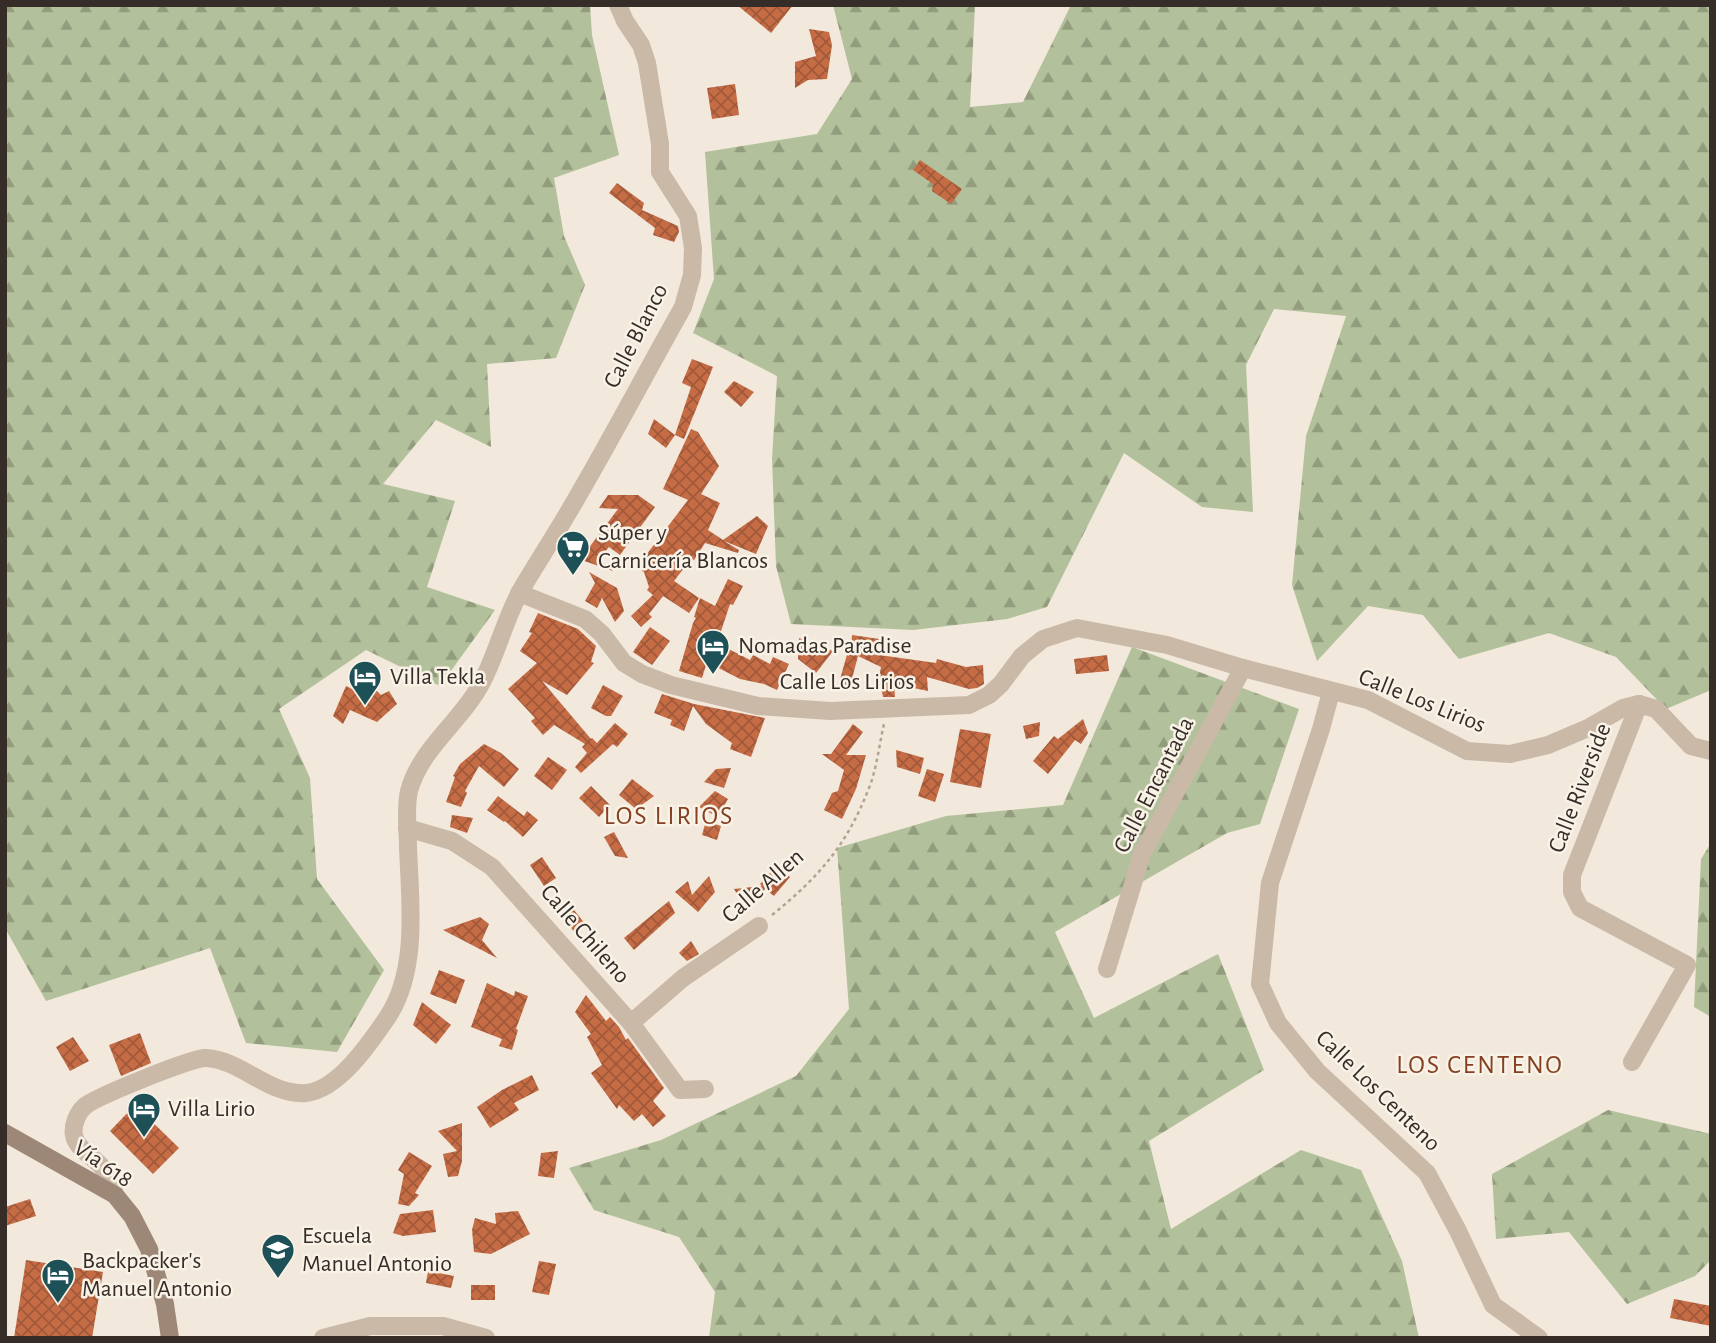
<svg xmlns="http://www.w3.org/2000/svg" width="1716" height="1343" viewBox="0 0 1716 1343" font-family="'Alegreya Sans',sans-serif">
  <defs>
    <pattern id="forest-firs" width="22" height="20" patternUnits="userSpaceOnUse" patternTransform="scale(1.75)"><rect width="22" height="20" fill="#b2c19b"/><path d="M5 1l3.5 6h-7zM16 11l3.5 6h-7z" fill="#929d7e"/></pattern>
    <pattern id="building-cross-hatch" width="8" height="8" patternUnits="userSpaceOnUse" patternTransform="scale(1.75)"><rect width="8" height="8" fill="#c56c45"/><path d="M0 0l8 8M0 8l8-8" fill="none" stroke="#a1593a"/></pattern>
  </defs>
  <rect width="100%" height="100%" fill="#f2e8db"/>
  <g fill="url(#forest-firs)">
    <polygon points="5,5 590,5 592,35 619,155 554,178 564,236 585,285 556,358 487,364 491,447 436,420 383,484 455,501 427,587 495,610 440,686 366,650 279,709 310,778 317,879 384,970 337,1052 246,1043 210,948 46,1001 5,928"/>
    <polygon points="833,5 975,5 970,107 1023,102 1071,5 1711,5 1711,690 1666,709 1616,657 1549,633 1459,659 1423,615 1368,606 1317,661 1292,585 1306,436 1346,316 1274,309 1246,365 1253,512 1202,507 1124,453 1047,607 1007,619 913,630 791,624 776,566 772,459 777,376 693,333 714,279 705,152 817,134 852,79"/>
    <polygon points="1132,647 1299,709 1260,824 1227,833 1055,932 1094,1018 1218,954 1264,1070 1149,1141 1171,1229 1301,1150 1361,1170 1402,1261 1419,1338 709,1338 715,1292 679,1237 594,1210 569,1168 661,1140 796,1076 849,1009 837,848 946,816 1063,805"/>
    <polygon points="1711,843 1711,1017 1694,1007 1701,859"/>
    <polygon points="1608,1110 1711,1134 1711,1260 1695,1276 1627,1304 1569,1232 1496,1239 1492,1174"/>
  </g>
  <g fill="url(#building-cross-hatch)">
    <polygon points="737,5 793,5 771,33"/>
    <polygon points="809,29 829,32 832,45 827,79 808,80 795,88 795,62 816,56"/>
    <polygon points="735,84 739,115 712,119 707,88"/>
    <polygon points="920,160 962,189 951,204 932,191 933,184 913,170"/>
    <polygon points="617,183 644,203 642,210 678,226 679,232 674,242 653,235 655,228 609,193"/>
    <polygon points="692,359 713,367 684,439 675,435 691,387 682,383"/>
    <polygon points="734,381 754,392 741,407 724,392"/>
    <polygon points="654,419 675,435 666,448 648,434"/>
    <polygon points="691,429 698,432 719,466 701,494 720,503 708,530 723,540 757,516 768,526 756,554 724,541 739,550 738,553 705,543 694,560 691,559 674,581 699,598 689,613 663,596 649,614 652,617 641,627 631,616 653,595 647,590 649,587 644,572 637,567 688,500 663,489"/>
    <polygon points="608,495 638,495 655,507 620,555 609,547 599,559 613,571 570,556 582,543 588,549 618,509 599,508"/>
    <polygon points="589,572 617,588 624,611 615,622 602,598 597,608 585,601 595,583"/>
    <polygon points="728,579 743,586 733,605 730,604 717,643 750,660 753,655 770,664 773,657 789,664 777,690 764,684 740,679 707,662 702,678 679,671 693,623 696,618 694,617 700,598 715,606"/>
    <polygon points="538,613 578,629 596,646 591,662 594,663 567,695 542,681 591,739 592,738 597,743 615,723 628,734 617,747 613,744 581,773 575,767 587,753 582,747 585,744 554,725 543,735 531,721 535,718 508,689 537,663 520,651 532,633 529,632"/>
    <polygon points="650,627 670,641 652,665 633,652"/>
    <polygon points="852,635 879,639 872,654 936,663 937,659 966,667 983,665 984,684 977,688 969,689 927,677 928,691 894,684 895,697 883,697 879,678 881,667 858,656 850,686 839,683 848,651 851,652"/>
    <polygon points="799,638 833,651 816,673 798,659"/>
    <polygon points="1107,655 1109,671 1076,674 1074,659"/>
    <polygon points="603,685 623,696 611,716 606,716 591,708"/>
    <polygon points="346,686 364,695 374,688 381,695 389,691 397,704 377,722 350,710 343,724 333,716"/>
    <polygon points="662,694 694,704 765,718 751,757 730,749 732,743 706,724 693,706 684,731 670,725 672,720 654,713"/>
    <polygon points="1083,719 1088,733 1081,744 1075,740 1048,774 1033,761 1054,736 1058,739"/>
    <polygon points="1040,722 1039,736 1026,739 1023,726"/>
    <polygon points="853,724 863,732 846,755 866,755 856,789 842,819 824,810 832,793 838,791 844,770 822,754 831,754"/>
    <polygon points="960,729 991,734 981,788 950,782"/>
    <polygon points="484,744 501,753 519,769 504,787 479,766 465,791 467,793 461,807 446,802 455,777 453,776 460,764"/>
    <polygon points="896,750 924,758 920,774 897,767"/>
    <polygon points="548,757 567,770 552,790 534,776"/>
    <polygon points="731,768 724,788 704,782 716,769"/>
    <polygon points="927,769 944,774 935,802 918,796"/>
    <polygon points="632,779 654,796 636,809 619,795"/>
    <polygon points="591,786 610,805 599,817 579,798"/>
    <polygon points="715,791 728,799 718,817 699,807"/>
    <polygon points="498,796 524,816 527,811 538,820 523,837 505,821 504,822 487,810"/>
    <polygon points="452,815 473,818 467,833 450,827"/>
    <polygon points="706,821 721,826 717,840 702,835"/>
    <polygon points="614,832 628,858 615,856 604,837"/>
    <polygon points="542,857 556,878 544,886 530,865"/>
    <polygon points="776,866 790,877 774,896 765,889 747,911 734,889 762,886 760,884"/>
    <polygon points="709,876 715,892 698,912 675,892 688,881 692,895"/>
    <polygon points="669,901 675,913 634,950 624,938"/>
    <polygon points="570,905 586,925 575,933 562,916"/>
    <polygon points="480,917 489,924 482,940 497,958 443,930"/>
    <polygon points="691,941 699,954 687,961 679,953"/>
    <polygon points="439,970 465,980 456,1004 430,994"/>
    <polygon points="487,983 514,996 515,991 528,996 516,1029 518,1030 512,1050 499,1046 502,1039 471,1027"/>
    <polygon points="586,995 606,1021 610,1017 619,1027 626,1040 628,1038 664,1088 653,1101 666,1116 653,1127 642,1114 634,1121 619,1105 617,1109 591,1073 602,1065 587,1037 591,1034 575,1012"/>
    <polygon points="422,1002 451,1025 436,1044 413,1025"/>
    <polygon points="140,1033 151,1063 121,1076 109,1045"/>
    <polygon points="73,1037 89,1061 70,1071 56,1047"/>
    <polygon points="532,1075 539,1090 514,1103 519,1110 490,1128 477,1107 502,1090"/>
    <polygon points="135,1105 179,1148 153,1174 110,1131"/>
    <polygon points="462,1123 462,1161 458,1176 448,1177 443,1154 457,1151 438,1131"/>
    <polygon points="558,1151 554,1178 538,1176 541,1153"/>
    <polygon points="409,1152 432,1166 415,1193 419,1195 409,1206 398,1204 404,1174 398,1170"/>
    <polygon points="30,1199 36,1216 5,1226 5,1207"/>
    <polygon points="433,1210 436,1232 403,1236 393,1233 400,1214"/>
    <polygon points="518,1211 530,1234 491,1254 474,1252 472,1230 475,1218 496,1224 495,1213"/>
    <polygon points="26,1260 103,1272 92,1338 14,1338"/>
    <polygon points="539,1261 556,1264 549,1295 532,1292"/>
    <polygon points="428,1271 454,1276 451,1288 426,1283"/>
    <rect x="471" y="1285" width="24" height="15"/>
    <polygon points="1674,1299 1711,1306 1711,1326 1670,1318"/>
  </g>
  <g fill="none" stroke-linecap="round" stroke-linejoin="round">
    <path stroke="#b5a391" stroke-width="2.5" stroke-dasharray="3.5 3.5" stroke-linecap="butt" d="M 772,915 C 819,877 847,845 869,788 C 877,768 879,745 884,724"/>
    <g stroke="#cab9a7" stroke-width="18">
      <polyline points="519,593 585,619 602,634 624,663 642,674 671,685 758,706 830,711 969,705 989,695 1001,684 1022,656 1043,639 1077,628 1167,645 1243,668 1368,700 1467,751 1510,754 1548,745 1588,728 1623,708 1639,704 1656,709 1691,746 1711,751"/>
      <polyline points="1331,692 1321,729 1270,883 1260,984 1278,1023 1317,1071 1427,1173 1458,1231 1493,1305 1539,1338"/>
      <polyline points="407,828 452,841 492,867 631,1023 680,1090 705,1089"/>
      <polyline points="1107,969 1142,854 1243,668"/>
      <polyline points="631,1023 683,978 759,926"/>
      <polyline points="1632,1062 1687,965 1580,908 1572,892 1572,875 1639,704"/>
      <path d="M 115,1195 C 112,1185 109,1175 102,1167 C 94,1157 76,1149 74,1135 C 72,1125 78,1112 85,1106 C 96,1097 193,1057 206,1058 C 242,1060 269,1096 306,1093 C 338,1090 370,1043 387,1018 C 419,971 410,901 408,847 C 408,830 405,808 409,791 C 421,747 462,721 482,682 C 497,653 505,619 521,590 C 540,558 561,526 579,494 C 615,432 648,369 683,307 L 692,275 L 693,248 L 688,216 L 660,172 L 660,144 L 647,63 L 641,45 L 625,21 L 618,5"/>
      <polyline points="323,1338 370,1326 443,1326 486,1338"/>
    </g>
    <polyline stroke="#9d8878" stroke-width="18" points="5,1133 115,1195 132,1216 149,1249 165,1304 170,1338"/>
  </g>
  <defs>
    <symbol id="supermarket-pin" viewBox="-11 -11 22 30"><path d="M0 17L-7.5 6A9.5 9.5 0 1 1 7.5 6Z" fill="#1d5057" stroke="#f9f2e7"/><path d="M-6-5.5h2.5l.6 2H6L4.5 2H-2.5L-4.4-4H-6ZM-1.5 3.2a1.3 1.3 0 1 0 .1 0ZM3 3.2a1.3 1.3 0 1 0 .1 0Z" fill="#fff"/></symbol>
    <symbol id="hotel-pin" viewBox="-11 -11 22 30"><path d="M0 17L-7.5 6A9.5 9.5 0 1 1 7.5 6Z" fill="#1d5057" stroke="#f9f2e7"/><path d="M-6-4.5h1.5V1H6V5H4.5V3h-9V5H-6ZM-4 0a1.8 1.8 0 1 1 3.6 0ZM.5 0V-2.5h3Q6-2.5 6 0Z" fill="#fff"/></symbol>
    <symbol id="school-pin" viewBox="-11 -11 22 30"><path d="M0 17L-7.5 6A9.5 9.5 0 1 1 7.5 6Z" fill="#1d5057" stroke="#f9f2e7"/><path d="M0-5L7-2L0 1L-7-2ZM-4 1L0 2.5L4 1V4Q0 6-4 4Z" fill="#fff"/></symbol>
  </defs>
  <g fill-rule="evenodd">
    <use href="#supermarket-pin" x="554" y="528" width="38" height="52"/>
    <use href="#hotel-pin" x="694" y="627" width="38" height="52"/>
    <use href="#hotel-pin" x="346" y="658" width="38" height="52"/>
    <use href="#hotel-pin" x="125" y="1090" width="38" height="52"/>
    <use href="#school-pin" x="259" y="1231" width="38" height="52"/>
    <use href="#hotel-pin" x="39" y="1256" width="38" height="52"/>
  </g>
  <g text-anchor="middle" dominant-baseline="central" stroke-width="5" stroke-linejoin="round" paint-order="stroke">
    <g font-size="24" fill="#362d28" stroke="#f9f2e7">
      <text transform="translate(636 336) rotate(-63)">Calle Blanco</text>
      <text x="847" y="682">Calle Los Lirios</text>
      <text transform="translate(1422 701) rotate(22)">Calle Los Lirios</text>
      <text transform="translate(1154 785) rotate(-63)">Calle Encantada</text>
      <text transform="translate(1580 788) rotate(-69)">Calle Riverside</text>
      <text transform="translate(763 886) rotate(-41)">Calle Allen</text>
      <text transform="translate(585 934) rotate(49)">Calle Chileno</text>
      <text transform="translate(1378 1091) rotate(44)">Calle Los Centeno</text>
      <text transform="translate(103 1164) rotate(34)">Vía 618</text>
    </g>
    <g font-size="24" fill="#362d28" stroke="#f9f2e7" text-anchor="start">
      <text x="598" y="533">Súper y<tspan x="598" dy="28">Carnicería Blancos</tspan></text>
      <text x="738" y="646">Nomadas Paradise</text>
      <text x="390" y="677">Villa Tekla</text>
      <text x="168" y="1109">Villa Lirio</text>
      <text x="302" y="1236">Escuela<tspan x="302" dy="28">Manuel Antonio</tspan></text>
      <text x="82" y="1261">Backpacker's<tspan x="82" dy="28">Manuel Antonio</tspan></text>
    </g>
    <g font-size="26" letter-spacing="2" fill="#853f21" stroke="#f9f2e7">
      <text x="669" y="816">LOS LIRIOS</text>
      <text x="1480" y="1065">LOS CENTENO</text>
    </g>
  </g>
  <rect width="1716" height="1343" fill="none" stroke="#362d28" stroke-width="14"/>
</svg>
